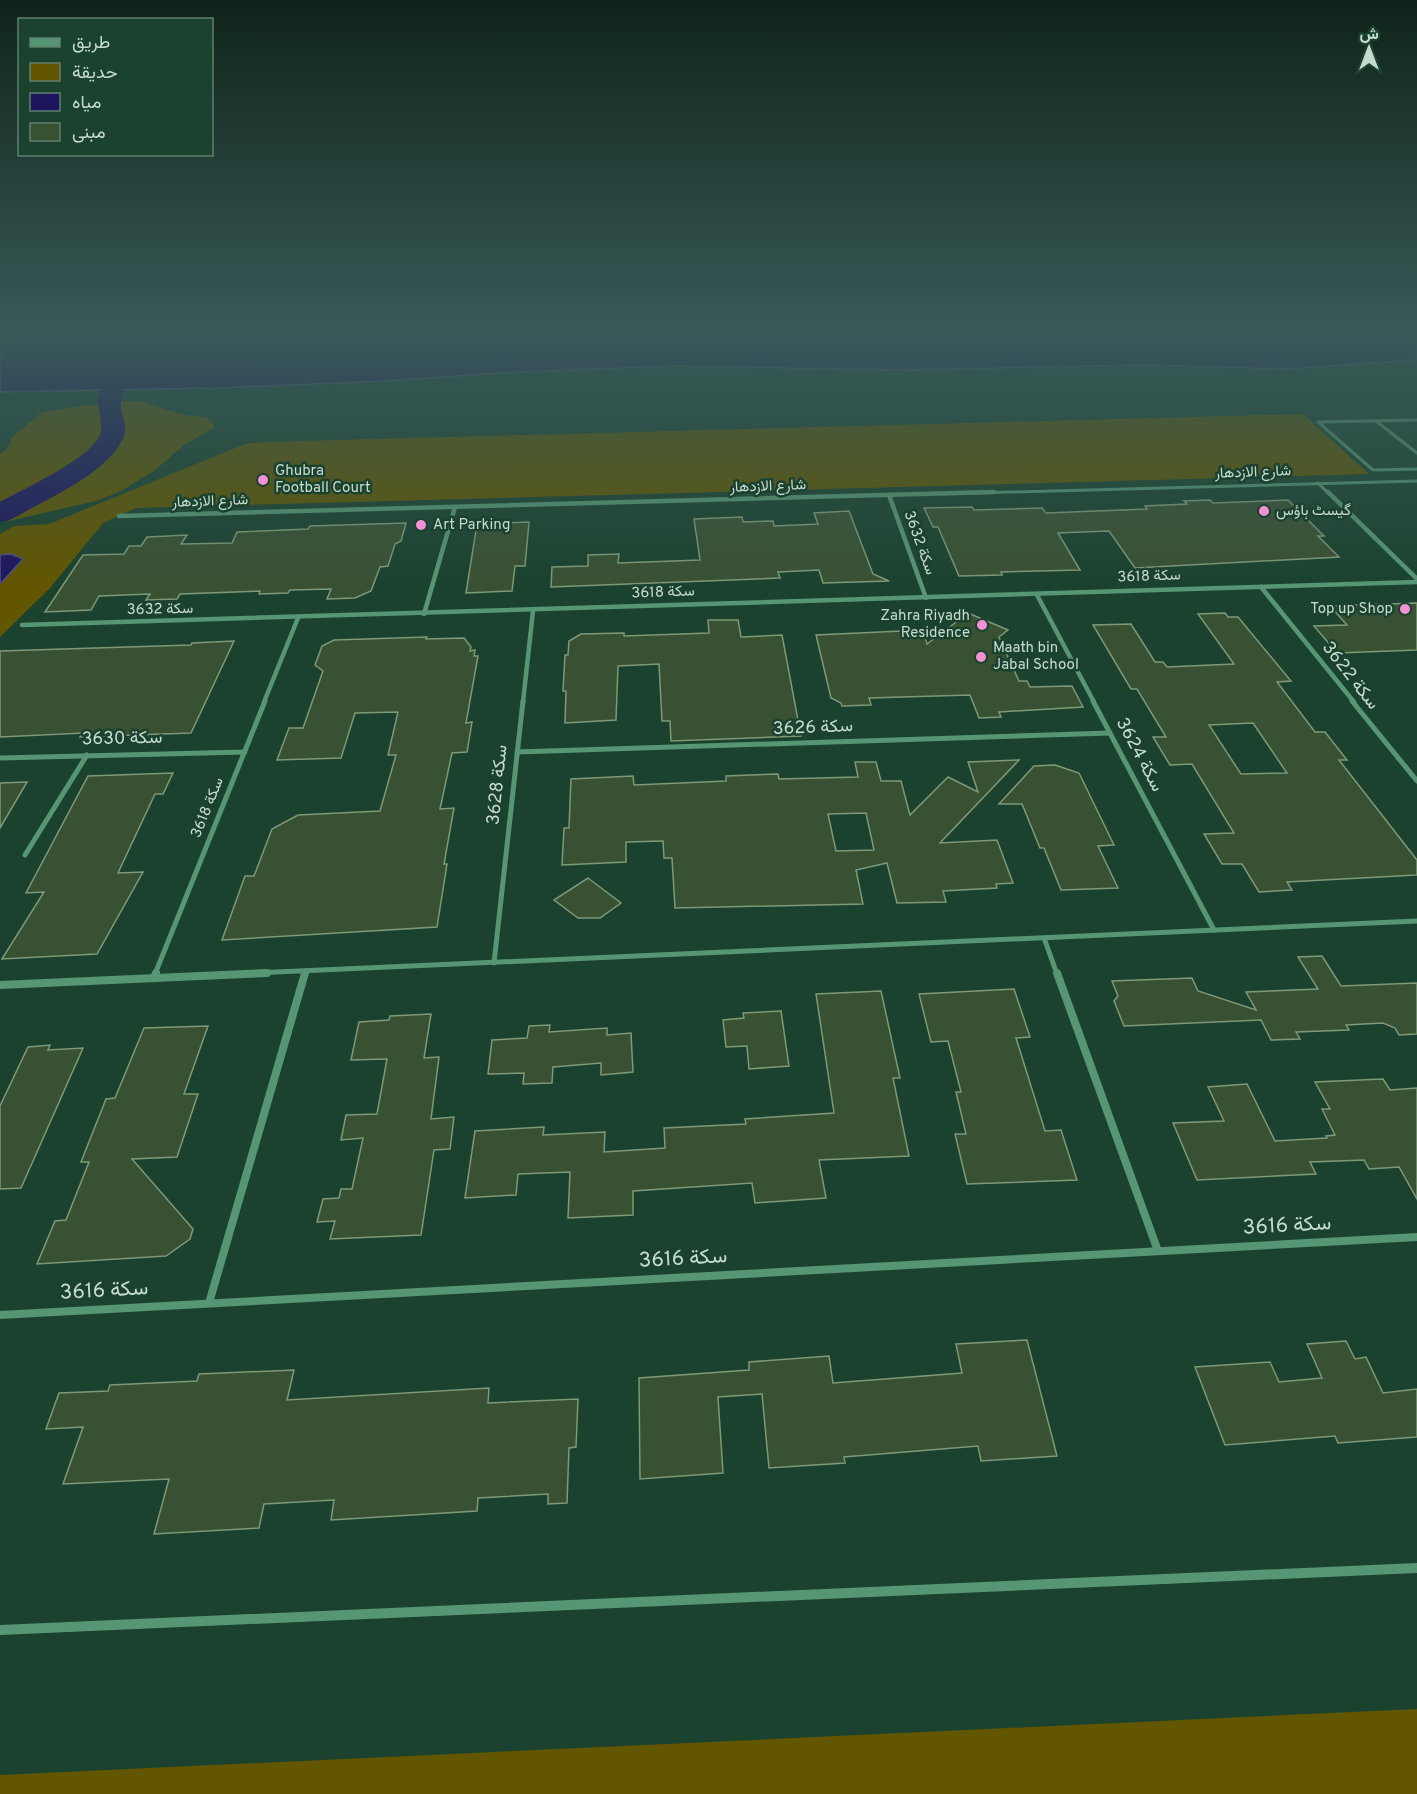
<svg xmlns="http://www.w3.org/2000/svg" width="1417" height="1794" viewBox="0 0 1417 1794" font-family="Overpass,Vazirmatn,sans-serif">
  <rect width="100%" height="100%" fill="#1b422f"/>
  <g fill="#625601">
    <polygon points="116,401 140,401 184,415 206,417 215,427 184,445 154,471 119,492 96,501 9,521 0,515 0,454 7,449 12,437 42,412"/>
    <polygon points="1303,414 1369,474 136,508 103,523 50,588 0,637 0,534 14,526 49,524 245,444 264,442"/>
    <polygon points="1417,1709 1417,1794 0,1794 0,1775"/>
  </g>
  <g fill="#1e155f" stroke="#505081" stroke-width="1.5">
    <polygon points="0,334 1417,334 1417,360 1287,369 1144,365 900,370 674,366 515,372 385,381 216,388 0,392"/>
    <polygon points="11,554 23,559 0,584 0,555"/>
  </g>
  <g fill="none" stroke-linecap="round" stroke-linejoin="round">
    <path fill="#1e155f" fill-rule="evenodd" d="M 112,383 L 120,385 L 124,390 C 122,396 120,402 121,408 C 122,417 128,426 124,436 C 109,474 44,500 10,520 L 0,522 L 0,502 C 23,489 90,459 100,435 C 106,418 90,404 104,385 Z"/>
  </g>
  <g fill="#395133" stroke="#7e9977" stroke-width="1.5" fill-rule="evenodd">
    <polygon points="1210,500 1213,503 1288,500 1324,536 1318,536 1339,557 1135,568 1109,531 1058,533 1080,570 1001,572 1002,575 959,576 938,527 933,527 924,508 972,507 974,510 1042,508 1046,513 1147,509 1145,506 1187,504 1184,501"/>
    <polygon points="849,511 873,574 889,581 823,583 819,570 778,572 780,578 551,587 552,567 588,566 588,555 619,554 618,563 700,560 694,519 742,517 743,522 773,521 774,526 818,524 814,513"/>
    <polygon points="529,522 525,566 515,566 512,591 466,593 477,524"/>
    <polygon points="406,523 401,541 395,544 388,566 380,567 371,591 355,598 327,599 331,589 290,590 288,593 259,594 260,591 180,594 177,599 146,600 150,594 99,596 91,610 45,612 83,555 124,554 129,546 141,546 147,537 187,535 181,544 232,543 237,532 308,529 310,526"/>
    <polygon points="1417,603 1417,650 1337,653 1314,626 1347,625 1330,606"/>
    <polygon points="968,613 1008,630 999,637 1019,681 1027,681 1030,687 1072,686 1083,707 999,712 1001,717 979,718 970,695 869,698 871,705 842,706 841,703 831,698 816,635 923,630 927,644"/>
    <path d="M 1225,613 L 1228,617 L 1238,617 L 1291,681 L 1277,682 L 1315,732 L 1325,732 L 1347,760 L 1339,760 L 1417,860 L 1417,875 L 1287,882 L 1292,890 L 1259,892 L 1242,864 L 1222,864 L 1204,834 L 1234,833 L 1192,764 L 1170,765 L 1153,737 L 1166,737 L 1137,689 L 1131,689 L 1093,625 L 1131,624 L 1155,662 L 1163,662 L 1167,667 L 1234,664 L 1198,614 ZM 1253,723 L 1287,773 L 1241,774 L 1209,725 Z"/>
    <polygon points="708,620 738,620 741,637 782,635 801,736 671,741 670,721 662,721 659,664 618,666 616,720 565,723 566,691 563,691 565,655 568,655 569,641 581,634 624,633 624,636 709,633"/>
    <polygon points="427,637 426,639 464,638 471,647 470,651 475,650 474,656 478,656 466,723 472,722 467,752 452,753 440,809 454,808 444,864 447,864 437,927 222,940 245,876 254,876 272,829 298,815 380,811 396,755 388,755 398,712 355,713 341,758 277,760 289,728 303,728 323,671 315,665 322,646 334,640"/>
    <polygon points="234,641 191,733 80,737 83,733 0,737 0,651 191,645 192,643"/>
    <path d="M 1019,760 L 940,843 L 997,840 L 1013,883 L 996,884 L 997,888 L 943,891 L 946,902 L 897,903 L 887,863 L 856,870 L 863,904 L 675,908 L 672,858 L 664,858 L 663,841 L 626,842 L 626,862 L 562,865 L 564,828 L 569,828 L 571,779 L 633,776 L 634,785 L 726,781 L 726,776 L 778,774 L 779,779 L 858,777 L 855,762 L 876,762 L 881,781 L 901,781 L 910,815 L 948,777 L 978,792 L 968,762 ZM 866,813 L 874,850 L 836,851 L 828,814 Z"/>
    <polygon points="1055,765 1079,773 1114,845 1098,846 1118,888 1061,890 1044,848 1040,848 1022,804 999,804 1034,766"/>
    <polygon points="173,773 163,794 155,794 118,873 143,872 97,954 2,959 44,892 26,893 88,776"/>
    <polygon points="27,782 0,828 0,783"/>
    <polygon points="588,878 621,903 600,918 578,918 554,900"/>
    <polygon points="1322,956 1341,986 1417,983 1417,1034 1399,1035 1395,1028 1383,1023 1346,1025 1349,1030 1296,1032 1300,1039 1271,1040 1261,1020 1124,1026 1114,1001 1118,996 1112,981 1192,978 1198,991 1256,1010 1246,992 1318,989 1298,957"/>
    <polygon points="1014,989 1030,1037 1016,1038 1045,1131 1061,1130 1077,1180 967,1184 955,1134 966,1134 956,1092 961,1092 948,1041 931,1042 919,994"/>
    <polygon points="881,991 900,1078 893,1078 909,1156 819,1160 826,1198 755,1203 752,1183 633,1191 633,1215 568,1218 570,1172 518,1174 516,1195 465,1198 475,1131 544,1127 543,1135 605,1132 604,1152 665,1148 664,1128 746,1124 745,1119 834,1113 816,994"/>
    <polygon points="781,1011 789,1066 749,1069 747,1046 726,1047 723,1020 744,1018 743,1013"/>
    <polygon points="431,1014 424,1058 439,1057 431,1119 454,1117 450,1149 434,1150 421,1235 330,1239 335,1221 317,1222 323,1199 339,1198 341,1189 352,1189 363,1138 341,1140 346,1115 377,1114 387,1059 351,1060 359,1022 389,1020 390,1016"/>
    <polygon points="550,1025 549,1032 607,1028 607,1035 631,1033 633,1072 601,1075 601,1063 553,1067 552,1083 523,1084 524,1073 488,1074 492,1040 527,1038 529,1026"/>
    <polygon points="208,1026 184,1094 198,1094 177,1157 132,1159 193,1229 190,1239 166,1256 37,1264 55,1221 66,1220 89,1162 81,1162 106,1099 115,1098 144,1028"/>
    <polygon points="50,1045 48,1050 83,1048 21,1188 0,1189 0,1106 28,1047"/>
    <polygon points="1383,1079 1390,1090 1417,1088 1417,1199 1399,1167 1369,1169 1364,1160 1310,1162 1316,1174 1197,1180 1173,1123 1224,1121 1208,1087 1247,1084 1275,1141 1327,1138 1326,1136 1335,1135 1322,1109 1330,1109 1315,1082"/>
    <polygon points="1027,1340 1057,1456 981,1461 978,1446 844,1457 845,1463 769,1468 762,1394 718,1397 723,1473 640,1479 639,1378 749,1370 749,1362 829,1356 833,1383 962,1373 956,1344"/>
    <polygon points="1346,1341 1355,1359 1366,1357 1383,1393 1417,1389 1417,1437 1338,1443 1335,1436 1225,1445 1195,1367 1270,1362 1279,1382 1322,1378 1307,1344"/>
    <polygon points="294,1370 287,1400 489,1388 488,1403 578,1399 576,1447 569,1448 567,1503 548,1504 548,1494 478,1498 477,1511 331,1520 334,1500 264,1504 259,1528 154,1534 169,1479 63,1484 83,1427 46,1429 59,1393 108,1391 110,1385 197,1381 199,1374"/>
  </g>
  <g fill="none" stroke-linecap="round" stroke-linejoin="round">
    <g stroke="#579674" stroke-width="3">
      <polyline points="1417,420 1318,422 1373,470 1417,469"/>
      <polyline points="1377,422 1417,453"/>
      <polyline points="1318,483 1329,494"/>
      <polyline points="939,494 1417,481"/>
    </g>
    <g stroke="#579674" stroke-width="4.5">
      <polyline points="1328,492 1417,579"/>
      <polyline points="889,495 926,598"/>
      <polyline points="119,516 994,492"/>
      <polyline points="1261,587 1354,702"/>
      <polyline points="1037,595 1094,702"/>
      <polyline points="424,614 455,507"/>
      <polyline points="22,625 1417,582"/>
      <polyline points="264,702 298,618"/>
      <polyline points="523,702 533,611"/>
    </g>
    <g stroke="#579674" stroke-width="5">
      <polyline points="1093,701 1214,930"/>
      <polyline points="1352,701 1417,781"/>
      <polyline points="517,752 1110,733"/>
      <polyline points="0,758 245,752"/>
      <polyline points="25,855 87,755"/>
      <polyline points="1044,938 1057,974"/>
      <polyline points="494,963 523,701"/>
      <polyline points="155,974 265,701"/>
      <polyline points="233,974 1417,921"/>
      <polyline points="304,974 305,972"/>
    </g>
    <g stroke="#579674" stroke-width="8">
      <polyline points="1057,973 1158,1251"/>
      <polyline points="154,978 156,973"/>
      <polyline points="0,985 267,973"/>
      <polyline points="209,1303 305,973"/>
      <polyline points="0,1315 1417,1237"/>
    </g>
    <polyline stroke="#579674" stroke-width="10" points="0,1630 1417,1568"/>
  </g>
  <linearGradient id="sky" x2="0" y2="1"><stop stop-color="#0f241a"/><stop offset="0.57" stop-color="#395a58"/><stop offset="1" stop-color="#395a58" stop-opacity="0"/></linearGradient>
  <rect width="1417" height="585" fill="url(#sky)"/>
  <g fill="#f391d5" stroke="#1b422f" stroke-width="2">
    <circle cx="263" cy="480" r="6"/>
    <circle cx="1264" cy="511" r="6"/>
    <circle cx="421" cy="525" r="6"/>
    <circle cx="1405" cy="609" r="6"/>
    <circle cx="982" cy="625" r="6"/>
    <circle cx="981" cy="657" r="6"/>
  </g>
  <g text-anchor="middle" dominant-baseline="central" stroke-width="5" stroke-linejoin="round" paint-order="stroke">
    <g font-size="15" fill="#c6dbcf" stroke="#1b422f" text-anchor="start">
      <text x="275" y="471">Ghubra<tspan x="275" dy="17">Football Court</tspan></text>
      <text x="1276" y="511">گیسٹ ہاؤس</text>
      <text x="433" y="525">Art Parking</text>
      <text x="1393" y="609" text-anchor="end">Top up Shop</text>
      <text x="970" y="616" text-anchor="end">Zahra Riyadh<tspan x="970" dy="17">Residence</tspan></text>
      <text x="993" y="648">Maath bin<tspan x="993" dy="17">Jabal School</tspan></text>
    </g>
    <g font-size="15" fill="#c6dbcf" stroke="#1b422f">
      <text transform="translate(1253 473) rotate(-2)">شارع الازدهار</text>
      <text transform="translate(768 487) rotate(-2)">شارع الازدهار</text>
      <text transform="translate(210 502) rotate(-2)">شارع الازدهار</text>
      <text transform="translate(919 543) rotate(70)">سكة 3632</text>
      <text transform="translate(1149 577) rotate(-2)">سكة 3618</text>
      <text transform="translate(663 593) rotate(-2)">سكة 3618</text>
      <text transform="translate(160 610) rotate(-1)">سكة 3632</text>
      <text transform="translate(208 808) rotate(-68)">سكة 3618</text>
    </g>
    <g font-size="18" fill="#c6dbcf" stroke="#1b422f">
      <text transform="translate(1350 676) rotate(52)">سكة 3622</text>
      <text transform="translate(813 728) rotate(-2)">سكة 3626</text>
      <text transform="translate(122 739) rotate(-1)">سكة 3630</text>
      <text transform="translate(1139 755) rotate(62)">سكة 3624</text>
      <text transform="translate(498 785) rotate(-84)">سكة 3628</text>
    </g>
    <g font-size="21" fill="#c6dbcf" stroke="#1b422f">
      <text transform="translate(1287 1226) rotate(-3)">سكة 3616</text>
      <text transform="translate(683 1259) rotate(-3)">سكة 3616</text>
      <text transform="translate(104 1291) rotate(-3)">سكة 3616</text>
    </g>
  </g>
  <rect x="18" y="18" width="195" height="138" fill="#1b422f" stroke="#5f7f6f" stroke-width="1.5"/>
  <rect x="30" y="38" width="30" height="9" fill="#579674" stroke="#5f7f6f" stroke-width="1.5"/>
  <text x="72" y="48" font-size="18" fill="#c6dbcf">طريق</text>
  <rect x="30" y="63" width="30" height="18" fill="#625601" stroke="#5f7f6f" stroke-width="1.5"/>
  <text x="72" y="78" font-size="18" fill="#c6dbcf">حديقة</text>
  <rect x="30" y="93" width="30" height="18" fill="#1e155f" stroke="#5f7f6f" stroke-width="1.5"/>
  <text x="72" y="108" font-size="18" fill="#c6dbcf">مياه</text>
  <rect x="30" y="123" width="30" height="18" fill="#395133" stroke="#5f7f6f" stroke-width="1.5"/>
  <text x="72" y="138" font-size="18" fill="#c6dbcf">مبنى</text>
  <g transform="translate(1369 48)" stroke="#1b422f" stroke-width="4.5" paint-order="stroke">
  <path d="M0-4.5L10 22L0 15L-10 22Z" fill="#c6dbcf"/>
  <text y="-9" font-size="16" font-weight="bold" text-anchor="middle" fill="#c6dbcf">ش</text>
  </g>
</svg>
